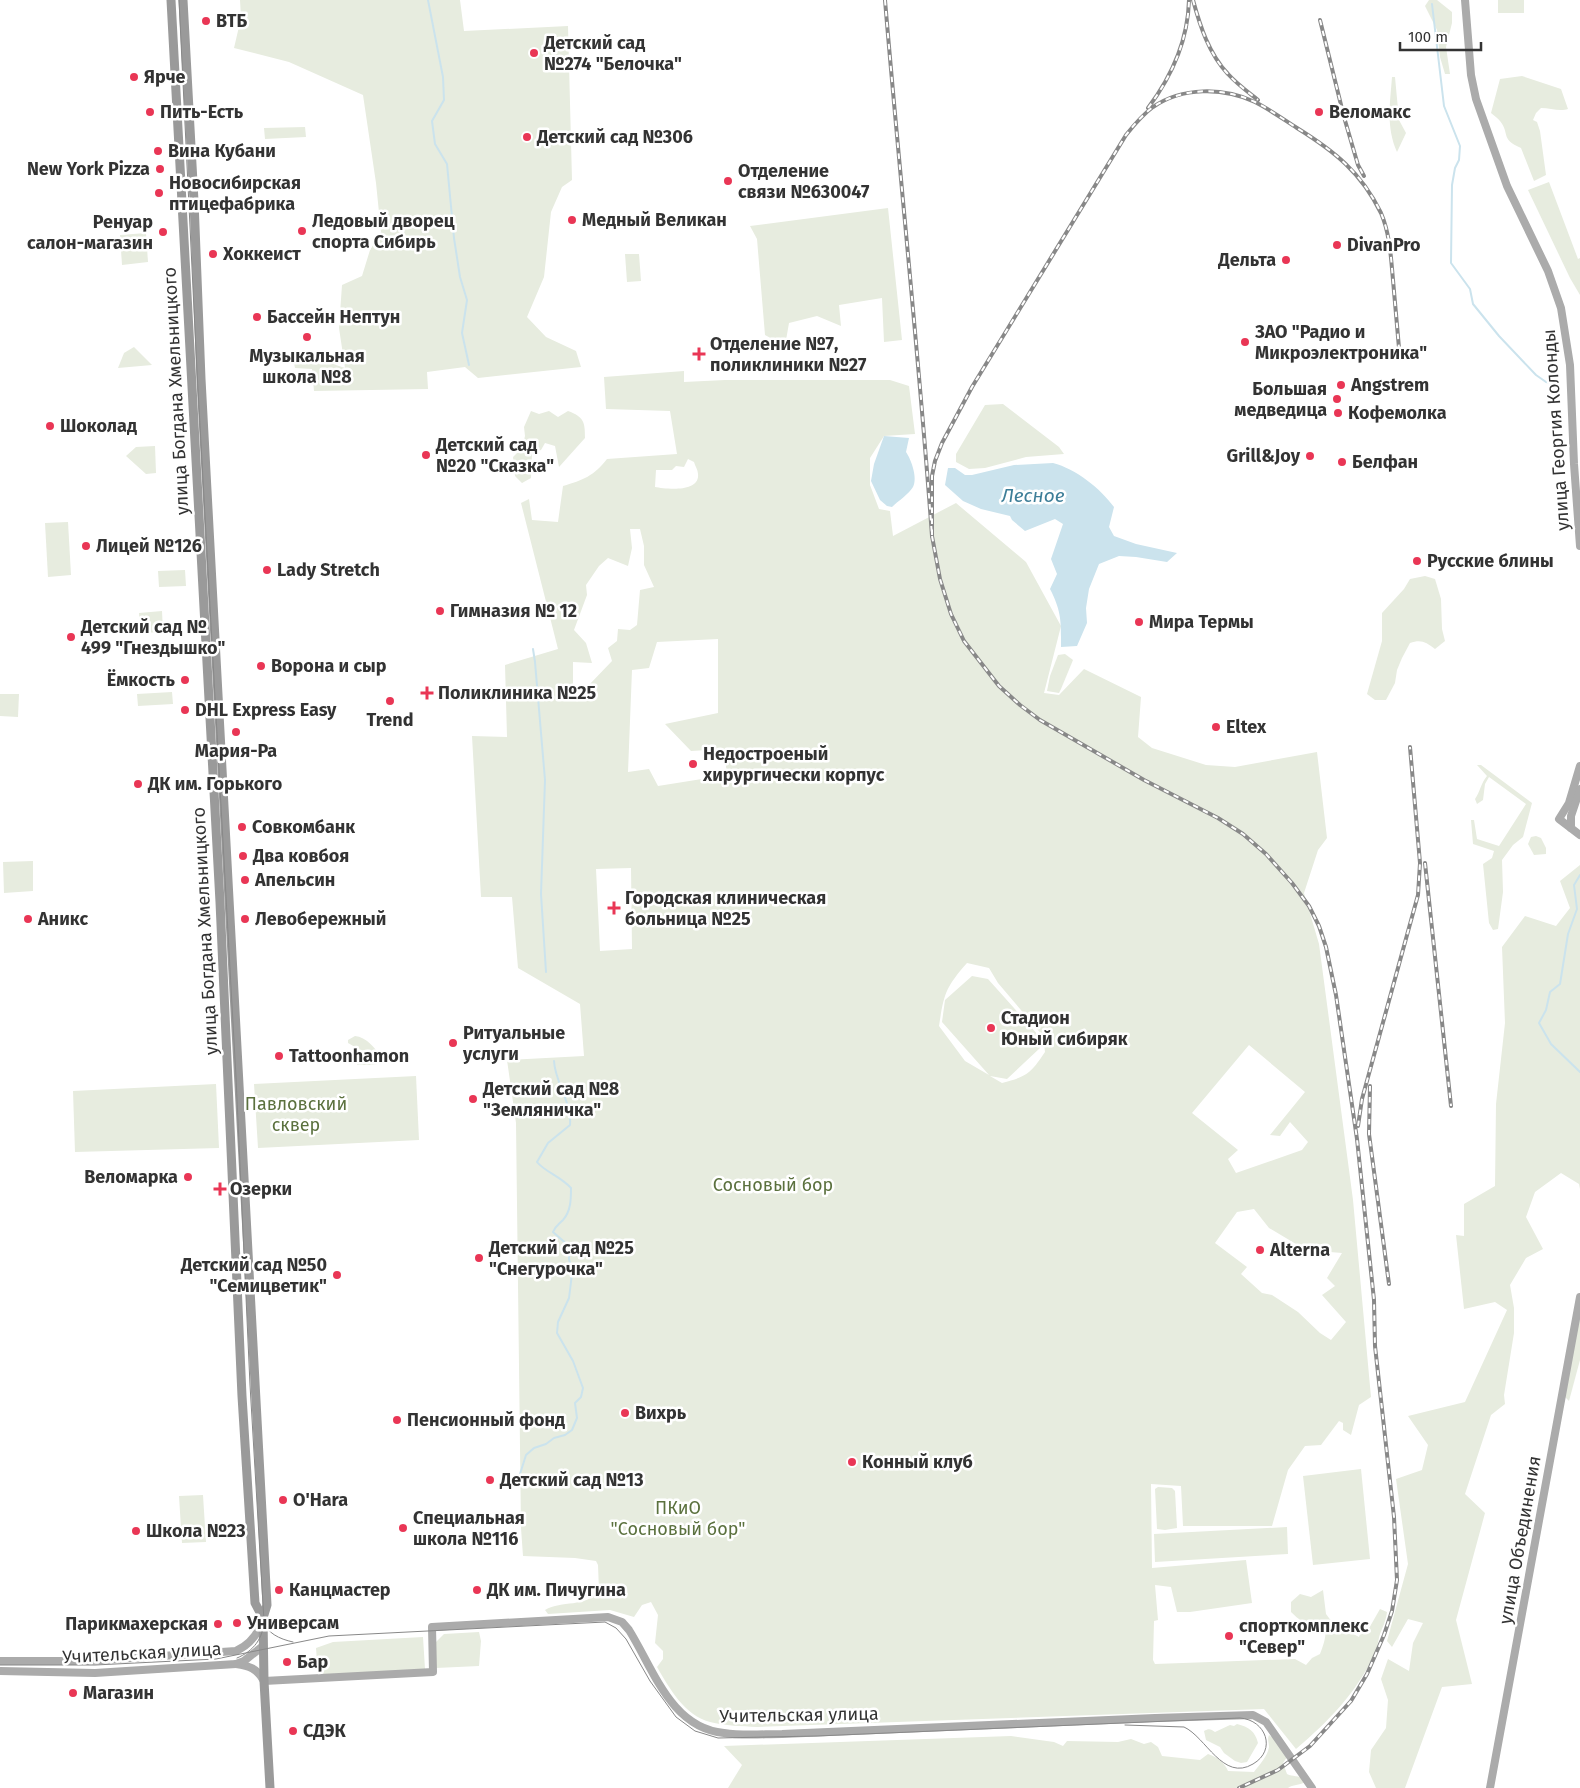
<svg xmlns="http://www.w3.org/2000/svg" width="1580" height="1788" viewBox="0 0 1580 1788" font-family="'Fira Sans',sans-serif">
  <rect width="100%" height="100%" fill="#fff"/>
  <g fill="#e7ecdf" fill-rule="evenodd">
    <polygon points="240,0 460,0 464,31 568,26 572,180 562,187 551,212 544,277 527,317 546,337 576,351 581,367 478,378 465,367 427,372 428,389 314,391 312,369 295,368 293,358 327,352 336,365 345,368 339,328 342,285 362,276 370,250 381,232 376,183 363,95 289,62 234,48 241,18"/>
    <polygon points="1429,0 1437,0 1452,12 1452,23 1446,47 1450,74 1445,74 1440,57 1437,30 1425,6"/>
    <rect x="1498" y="0" width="26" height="13"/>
    <path d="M 1522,76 L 1561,89 L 1568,109 C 1560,112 1550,108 1541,108 L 1536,113 L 1533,120 L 1537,122 L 1540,131 L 1546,175 L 1534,181 L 1521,148 C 1500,139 1510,133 1500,121 C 1498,118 1494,116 1491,113 L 1500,79 Z"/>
    <path d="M 1392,77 L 1395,77 L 1399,120 L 1406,133 L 1397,152 C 1386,127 1390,104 1392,77 Z"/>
    <polygon points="305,127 306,137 265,139 264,128"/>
    <polygon points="1549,182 1578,259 1580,258 1580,295 1570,278 1528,190"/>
    <polygon points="888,208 902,340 884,342 882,298 839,305 841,326 817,316 789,323 785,346 765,335 757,239 750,226"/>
    <polygon points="146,233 148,262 122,265 120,235"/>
    <polygon points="625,254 639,254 641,281 627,282"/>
    <polygon points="134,347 152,365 118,368 124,353"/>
    <path d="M 684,371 L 684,382 L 725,380 L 890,380 L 909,386 L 915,434 L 884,436 L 870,458 L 870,485 L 879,509 L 890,511 L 893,536 L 956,503 L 1026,562 L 1061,626 L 1044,693 L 1059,695 L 1084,669 L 1141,697 L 1138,737 L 1152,748 L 1206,765 L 1235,767 L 1317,752 L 1327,838 L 1318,850 L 1304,893 L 1319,944 L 1353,1200 L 1371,1397 L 1359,1405 L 1351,1435 L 1343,1430 L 1343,1423 L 1339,1421 L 1321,1445 L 1305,1446 L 1288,1470 L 1272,1526 L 1183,1526 L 1181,1486 L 1151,1484 L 1152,1568 L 1246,1560 L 1252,1603 L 1190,1612 L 1177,1612 L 1171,1587 L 1155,1585 L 1158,1620 L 1154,1621 L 1153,1660 L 1155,1664 L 1295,1659 L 1306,1665 L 1312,1658 L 1320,1654 C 1324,1644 1328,1632 1324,1621 C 1307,1624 1304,1625 1291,1612 L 1291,1602 L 1300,1594 L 1311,1597 L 1323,1590 L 1326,1614 L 1335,1626 L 1344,1629 L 1359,1637 L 1362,1629 L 1368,1630 L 1380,1609 L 1387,1612 C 1386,1621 1383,1626 1380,1634 C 1378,1640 1378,1647 1375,1653 C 1357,1692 1329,1721 1296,1749 L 1264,1709 L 757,1727 C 742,1726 725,1726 710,1722 C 684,1715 670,1689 657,1667 L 663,1659 L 663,1651 L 655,1643 L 658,1615 L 651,1602 L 642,1605 L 634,1617 L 610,1610 L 548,1614 L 545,1610 C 562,1600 585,1608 599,1591 L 598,1565 L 596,1561 L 575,1558 L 523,1556 L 521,1528 L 516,1123 L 507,1060 L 584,1056 L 580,1004 L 518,968 L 512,897 L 481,897 L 472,736 L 507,737 L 505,665 L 558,649 L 521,503 L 529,499 L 532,520 L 558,522 L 563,486 C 583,480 594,476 607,459 L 677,454 L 670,411 L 606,409 L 604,377 ZM 688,459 L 694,462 C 695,466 698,470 698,474 C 700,493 666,489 655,487 L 656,470 L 672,470 L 676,466 L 684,467 ZM 630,529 L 640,529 L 644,546 L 644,565 L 654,587 L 640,590 L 637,625 L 630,630 L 618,629 L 617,641 L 608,648 L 612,661 L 588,686 L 573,691 L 573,662 L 592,663 L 586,643 L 574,630 L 587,595 L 586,585 L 599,566 L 608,558 L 628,566 L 632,548 ZM 718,639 L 718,713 L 665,724 L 691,751 L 724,749 L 727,775 L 658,786 L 649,769 L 628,772 L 632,670 L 649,668 L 657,642 ZM 631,868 L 632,949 L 600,951 L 596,869 ZM 967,963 L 989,968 L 998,983 L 1043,1036 L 1045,1052 C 1030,1074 1028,1076 1002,1083 L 990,1076 L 1007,1079 L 1040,1048 L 1039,1036 L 988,979 L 972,976 L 945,1000 L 942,1022 L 989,1075 L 965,1061 L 939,1026 C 944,994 945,988 967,963 ZM 1249,1045 L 1305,1092 L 1270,1135 L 1280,1136 L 1290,1122 L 1308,1142 L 1302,1150 L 1236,1173 L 1228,1159 L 1238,1150 L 1192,1113 ZM 1254,1209 L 1269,1228 L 1306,1250 L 1342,1253 L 1327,1278 L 1335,1286 L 1322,1295 L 1346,1322 L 1331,1340 L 1320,1333 L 1298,1312 L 1272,1295 L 1262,1293 L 1241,1274 L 1247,1267 L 1215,1243 L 1237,1212 Z"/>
    <polygon points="1003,404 1059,447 1064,454 1026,457 985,468 969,469 956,462 956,454 985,405"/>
    <path d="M 531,411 L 539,414 L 549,411 L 558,417 L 568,411 C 584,417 585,422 585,438 L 559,467 L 555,446 L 545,443 L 541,450 L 532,453 L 531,478 L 522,483 L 515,476 L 513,457 L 522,448 L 525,436 L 524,427 Z"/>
    <polygon points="155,446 156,473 146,474 126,456 136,447"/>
    <polygon points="68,522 71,575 48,577 45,523"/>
    <polygon points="185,570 186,586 159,587 158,571"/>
    <path d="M 1425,576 L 1435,579 L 1441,599 L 1442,629 L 1445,641 L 1435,649 C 1426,642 1421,639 1410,643 L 1402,658 L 1397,670 L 1395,683 L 1386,700 L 1375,700 L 1367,694 L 1382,641 L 1382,613 L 1404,589 L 1410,579 Z"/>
    <polygon points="162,611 163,632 140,633 139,613"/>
    <polygon points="1065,654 1073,660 1061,689 1059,693 1047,691 1050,676 1058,655"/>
    <polygon points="172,692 173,704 138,706 137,694"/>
    <polygon points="0,694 19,694 18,717 0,716"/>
    <path d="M 1477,765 L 1481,765 L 1532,803 L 1523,837 L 1513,845 L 1502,860 L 1503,892 L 1498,929 L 1493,930 L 1489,923 L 1483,864 L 1492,858 L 1494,851 L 1473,844 L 1471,820 L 1474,820 L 1477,839 L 1499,846 L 1526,804 L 1489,777 L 1485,784 L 1483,800 L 1477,804 L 1475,799 C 1480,792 1481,783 1487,776 Z"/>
    <polygon points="1536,836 1541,838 1546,848 1546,854 1534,855 1528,844 1531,837"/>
    <polygon points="33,861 33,891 4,893 3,862"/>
    <polygon points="1580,865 1580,1189 1579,1184 1561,1173 1535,1192 1526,1217 1543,1249 1526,1258 1510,1285 1514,1308 1514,1333 1504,1395 1505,1404 1491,1415 1465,1494 1485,1513 1456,1620 1472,1684 1442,1687 1405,1788 1376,1788 1369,1772 1371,1750 1386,1728 1388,1700 1381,1679 1388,1659 1409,1671 1413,1643 1423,1623 1408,1619 1392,1647 1387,1641 1408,1564 1396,1479 1422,1470 1428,1445 1408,1416 1465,1402 1507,1310 1495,1302 1464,1309 1456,1235 1464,1236 1464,1204 1495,1186 1496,1104 1505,1023 1502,947 1525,916 1556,926 1570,908 1560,881"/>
    <path d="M 355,1036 C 366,1037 376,1048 381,1058 L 378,1064 L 370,1065 L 357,1065 L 355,1047 L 348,1043 L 348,1040 Z"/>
    <polygon points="416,1076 419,1140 258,1148 254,1084"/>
    <polygon points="216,1084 219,1148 75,1152 73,1091"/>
    <polygon points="1580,1313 1580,1360 1569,1401 1565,1397"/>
    <polygon points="1361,1469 1370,1559 1313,1565 1303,1476"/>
    <polygon points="1158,1487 1172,1488 1175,1491 1177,1528 1165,1530 1157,1529 1155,1489"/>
    <polygon points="203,1495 206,1542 182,1543 179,1496"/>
    <polygon points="1287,1527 1288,1554 1155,1562 1154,1534"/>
    <polygon points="479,1632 481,1641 479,1666 436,1668 435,1643 444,1634"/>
    <polygon points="423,1637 425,1669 318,1675 316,1648 333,1642"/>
    <path d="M 1237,1724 C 1249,1727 1255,1731 1258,1743 L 1247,1762 L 1241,1763 L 1235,1761 L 1224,1753 L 1220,1747 L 1206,1740 L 1204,1731 C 1209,1728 1211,1729 1215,1732 L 1230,1725 L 1234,1726 Z"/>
    <path d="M 1269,1735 L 1274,1739 L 1287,1757 L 1283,1763 L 1287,1774 C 1293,1777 1298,1775 1305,1779 L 1305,1782 C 1299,1786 1293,1784 1288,1788 L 728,1788 L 742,1765 L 724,1746 L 1011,1736 L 1054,1742 L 1063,1746 L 1067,1741 L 1118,1742 L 1131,1739 L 1144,1744 L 1151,1742 L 1158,1747 L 1162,1756 L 1200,1760 L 1208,1754 C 1217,1757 1225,1763 1228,1771 L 1254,1772 C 1259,1765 1268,1756 1269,1747 C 1269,1742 1267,1740 1269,1735 Z"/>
  </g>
  <g fill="#cbe3ed">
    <path d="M 884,436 L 909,438 L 906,452 C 911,459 918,478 913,487 C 909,494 898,501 892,507 L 887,506 L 880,500 L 871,481 L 874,464 Z"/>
    <path d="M 1053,463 C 1076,469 1100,488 1114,507 L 1109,527 L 1114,536 L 1136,544 L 1177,553 L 1167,562 L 1136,557 L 1119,556 L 1099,564 L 1089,589 L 1086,608 L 1087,623 L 1077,646 L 1061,647 C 1061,623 1062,612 1050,589 L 1057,574 L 1051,559 L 1063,524 L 1055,519 L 1025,531 L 1012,520 L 1010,516 L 981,509 L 963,501 L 945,485 L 948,468 L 955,468 L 965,475 L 972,475 L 1014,465 Z"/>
  </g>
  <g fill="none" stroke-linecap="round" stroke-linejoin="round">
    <g stroke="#cbe3ed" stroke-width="2">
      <polyline points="428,0 443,77 444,100 432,121 435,144 447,164 454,238 460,277 467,300 462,333 469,365"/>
      <polyline points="1432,4 1444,106 1460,146 1459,160 1455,168 1452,185 1451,263 1470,289 1473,304 1499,336 1536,375 1546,382 1555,384"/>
      <polyline points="533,649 535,662 545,780 541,894 546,972"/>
      <polyline points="1580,875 1574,885 1577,909 1568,934 1560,984 1550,992 1546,1010 1539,1023 1551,1044 1580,1072"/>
      <path d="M 520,1474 L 526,1455 L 534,1448 L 546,1444 L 554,1438 L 565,1435 L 572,1430 L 577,1418 L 575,1403 L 581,1397 L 583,1388 L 573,1361 L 557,1333 L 558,1322 L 569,1298 L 571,1282 L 572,1272 L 569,1259 L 569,1246 L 553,1232 C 555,1226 558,1225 563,1220 C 571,1211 571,1199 571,1188 C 560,1176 545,1172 537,1162 L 548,1143 L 570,1125 C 572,1102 555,1083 554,1061"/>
    </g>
    <g stroke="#ababab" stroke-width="8">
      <polyline points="1465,0 1471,75 1476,99 1507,186 1548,271 1561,308 1570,365 1574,464 1580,546"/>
      <polyline points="1580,766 1569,803 1559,819 1580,835"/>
      <polyline points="1571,828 1571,816 1580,789"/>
      <path d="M 0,1661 L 87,1661 L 236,1651 C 249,1645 257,1636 262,1622"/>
      <path d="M 236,1664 C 249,1666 257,1668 264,1681 L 433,1672 L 432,1627 L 608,1617 L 622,1622 L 629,1630 C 654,1670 671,1728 724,1733 C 743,1736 763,1734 782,1734 L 1155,1718 L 1253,1715 L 1266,1722 L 1312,1788"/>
      <polyline points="0,1671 95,1673 236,1664 244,1661 263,1646"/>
      <polyline points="1490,1788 1580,1297"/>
    </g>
    <g stroke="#9a9a9a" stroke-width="9">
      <polyline points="171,0 220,902 242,1396 255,1603 263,1618"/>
      <polyline points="183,0 194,201 201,379 267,1605 263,1618 264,1681 270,1788"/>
    </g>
    <g stroke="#888" stroke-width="1">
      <path d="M 179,0 L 197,371 L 236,1077 L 250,1385 L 264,1621 C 263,1638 254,1651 237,1658"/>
      <path d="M 262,1620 C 267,1633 279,1639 293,1642"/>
      <path d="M 0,1665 L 95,1665 L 216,1659 L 329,1636 L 605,1622 L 616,1628 L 626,1639 L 650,1681 L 676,1717 L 695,1731 L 718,1738 L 817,1736 L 1240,1718 C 1266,1720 1277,1750 1253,1764 C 1223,1782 1206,1737 1184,1727 L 1125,1725"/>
    </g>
    <defs>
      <g id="rail">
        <path d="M 885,0 C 900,179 919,357 932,536 L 932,476 L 935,461 L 942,443 L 972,387 L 1126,135 C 1134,125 1142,115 1153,107 C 1182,87 1223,87 1255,102 C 1269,109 1283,119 1297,128 C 1334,151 1361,172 1381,213 C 1390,234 1391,258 1393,280 C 1395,303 1397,326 1399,348"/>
        <path d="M 1193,0 C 1200,26 1209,54 1228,74 C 1237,84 1248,92 1258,100"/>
        <polyline points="1320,20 1344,117 1358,165 1364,176"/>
        <path d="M 1148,108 C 1172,76 1188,40 1189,0"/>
        <polyline points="932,536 940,579 951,614 964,641 999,686 1020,705 1040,720 1144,780 1218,818 1243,834 1266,854 1292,883 1309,906 1319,926 1326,947 1336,995 1357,1139 1374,1300 1375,1346 1394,1517 1397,1580 1392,1611 1384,1635 1367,1674 1351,1701 1310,1746 1278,1770 1239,1788"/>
        <polyline points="1425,863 1451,1106"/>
        <polyline points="1370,1086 1369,1134 1389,1284"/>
        <polyline points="1358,1126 1362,1099 1418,895 1420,863 1410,747"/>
      </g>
    </defs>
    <use href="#rail" stroke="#888" stroke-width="4"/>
    <use href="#rail" stroke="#fff" stroke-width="2" stroke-dasharray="5.5" stroke-linecap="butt"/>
  </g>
  <g fill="#e93655" stroke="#fff" stroke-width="2">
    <circle cx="206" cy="21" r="5"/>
    <circle cx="534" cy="53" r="5"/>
    <circle cx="134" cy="77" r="5"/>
    <circle cx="150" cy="112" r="5"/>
    <circle cx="1319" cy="112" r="5"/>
    <circle cx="527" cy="137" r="5"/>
    <circle cx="158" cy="151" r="5"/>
    <circle cx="160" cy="169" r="5"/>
    <circle cx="728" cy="181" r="5"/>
    <circle cx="159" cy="193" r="5"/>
    <circle cx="572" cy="220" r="5"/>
    <circle cx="302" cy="231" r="5"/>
    <circle cx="163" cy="232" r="5"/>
    <circle cx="1337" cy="245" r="5"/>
    <circle cx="213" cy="254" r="5"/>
    <circle cx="1286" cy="260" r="5"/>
    <circle cx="257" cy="317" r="5"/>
    <circle cx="307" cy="337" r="5"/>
    <circle cx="1245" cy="342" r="5"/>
    <path d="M696.5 346.5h5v5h5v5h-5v5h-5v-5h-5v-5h5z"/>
    <circle cx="1341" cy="385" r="5"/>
    <circle cx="1337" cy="399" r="5"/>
    <circle cx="1338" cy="413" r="5"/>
    <circle cx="50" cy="426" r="5"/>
    <circle cx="426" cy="455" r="5"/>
    <circle cx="1310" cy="456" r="5"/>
    <circle cx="1342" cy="462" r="5"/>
    <circle cx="86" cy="546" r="5"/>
    <circle cx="1417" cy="561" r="5"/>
    <circle cx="267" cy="570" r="5"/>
    <circle cx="440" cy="611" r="5"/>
    <circle cx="1139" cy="622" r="5"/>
    <circle cx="71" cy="637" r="5"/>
    <circle cx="261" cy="666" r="5"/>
    <circle cx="185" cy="680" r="5"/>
    <path d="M424.5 685.5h5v5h5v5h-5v5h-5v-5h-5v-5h5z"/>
    <circle cx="390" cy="701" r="5"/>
    <circle cx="185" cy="710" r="5"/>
    <circle cx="1216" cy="727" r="5"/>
    <circle cx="236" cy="732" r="5"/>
    <circle cx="693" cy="764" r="5"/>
    <circle cx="138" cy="784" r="5"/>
    <circle cx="242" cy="827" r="5"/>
    <circle cx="243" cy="856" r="5"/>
    <circle cx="245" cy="880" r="5"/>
    <path d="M611.5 900.5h5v5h5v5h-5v5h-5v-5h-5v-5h5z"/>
    <circle cx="28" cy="919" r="5"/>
    <circle cx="245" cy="919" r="5"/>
    <circle cx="991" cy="1028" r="5"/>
    <circle cx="453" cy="1043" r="5"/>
    <circle cx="279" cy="1056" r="5"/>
    <circle cx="473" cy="1099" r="5"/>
    <circle cx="188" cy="1177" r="5"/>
    <path d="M217.5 1181.5h5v5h5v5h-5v5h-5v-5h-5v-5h5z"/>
    <circle cx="1260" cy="1250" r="5"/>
    <circle cx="479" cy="1258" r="5"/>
    <circle cx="337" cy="1275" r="5"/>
    <circle cx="625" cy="1413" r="5"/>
    <circle cx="397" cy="1420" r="5"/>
    <circle cx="852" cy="1462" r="5"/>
    <circle cx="490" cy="1480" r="5"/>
    <circle cx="283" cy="1500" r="5"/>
    <circle cx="403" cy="1528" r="5"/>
    <circle cx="136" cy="1531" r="5"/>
    <circle cx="279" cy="1590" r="5"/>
    <circle cx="477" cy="1590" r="5"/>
    <circle cx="237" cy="1623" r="5"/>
    <circle cx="218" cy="1624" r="5"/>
    <circle cx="1229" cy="1636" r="5"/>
    <circle cx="287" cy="1662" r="5"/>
    <circle cx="73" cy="1693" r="5"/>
    <circle cx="293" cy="1731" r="5"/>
  </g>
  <g text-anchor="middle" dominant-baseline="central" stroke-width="5" stroke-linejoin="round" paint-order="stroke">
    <g font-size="18" font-weight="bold" fill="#333" stroke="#fff" text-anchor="start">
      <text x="216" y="21">ВТБ</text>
      <text x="544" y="43">Детский сад<tspan x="544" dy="21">№274 "Белочка"</tspan></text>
      <text x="144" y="77">Ярче</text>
      <text x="160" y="112">Пить-Есть</text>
      <text x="1329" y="112">Веломакс</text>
      <text x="537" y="137">Детский сад №306</text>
      <text x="168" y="151">Вина Кубани</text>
      <text x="150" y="169" text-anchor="end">New York Pizza</text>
      <text x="738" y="171">Отделение<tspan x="738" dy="21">связи №630047</tspan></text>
      <text x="169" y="183">Новосибирская<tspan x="169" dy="21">птицефабрика</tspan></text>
      <text x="582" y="220">Медный Великан</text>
      <text x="312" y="221">Ледовый дворец<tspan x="312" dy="21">спорта Сибирь</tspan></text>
      <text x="153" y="222" text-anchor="end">Ренуар<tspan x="153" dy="21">салон-магазин</tspan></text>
      <text x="1347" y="245">DivanPro</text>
      <text x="223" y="254">Хоккеист</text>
      <text x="1276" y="260" text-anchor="end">Дельта</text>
      <text x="267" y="317">Бассейн Нептун</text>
      <text x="1255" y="332">ЗАО "Радио и<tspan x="1255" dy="21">Микроэлектроника"</tspan></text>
      <text x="710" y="344">Отделение №7,<tspan x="710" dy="21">поликлиники №27</tspan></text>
      <text x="307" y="356" text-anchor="middle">Музыкальная<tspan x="307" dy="21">школа №8</tspan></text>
      <text x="1351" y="385">Angstrem</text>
      <text x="1327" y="389" text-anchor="end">Большая<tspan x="1327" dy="21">медведица</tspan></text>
      <text x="1348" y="413">Кофемолка</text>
      <text x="60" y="426">Шоколад</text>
      <text x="436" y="445">Детский сад<tspan x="436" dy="21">№20 "Сказка"</tspan></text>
      <text x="1300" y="456" text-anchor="end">Grill&amp;Joy</text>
      <text x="1352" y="462">Белфан</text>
      <text x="96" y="546">Лицей №126</text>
      <text x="1427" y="561">Русские блины</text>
      <text x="277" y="570">Lady Stretch</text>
      <text x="450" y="611">Гимназия № 12</text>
      <text x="1149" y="622">Мира Термы</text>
      <text x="81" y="627">Детский сад №<tspan x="81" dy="21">499 "Гнездышко"</tspan></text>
      <text x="271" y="666">Ворона и сыр</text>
      <text x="175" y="680" text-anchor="end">Ёмкость</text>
      <text x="438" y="693">Поликлиника №25</text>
      <text x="195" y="710">DHL Express Easy</text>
      <text x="390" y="720" text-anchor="middle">Trend</text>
      <text x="1226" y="727">Eltex</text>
      <text x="236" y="751" text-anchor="middle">Мария-Ра</text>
      <text x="703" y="754">Недостроеный<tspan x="703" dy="21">хирургически корпус</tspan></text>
      <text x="148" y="784">ДК им. Горького</text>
      <text x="252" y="827">Совкомбанк</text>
      <text x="253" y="856">Два ковбоя</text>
      <text x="255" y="880">Апельсин</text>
      <text x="625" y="898">Городская клиническая<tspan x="625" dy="21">больница №25</tspan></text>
      <text x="38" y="919">Аникс</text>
      <text x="255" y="919">Левобережный</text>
      <text x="1001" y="1018">Стадион<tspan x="1001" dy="21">Юный сибиряк</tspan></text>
      <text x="463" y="1033">Ритуальные<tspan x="463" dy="21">услуги</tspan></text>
      <text x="289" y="1056">Tattoonhamon</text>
      <text x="483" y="1089">Детский сад №8<tspan x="483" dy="21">"Земляничка"</tspan></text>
      <text x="178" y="1177" text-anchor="end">Веломарка</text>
      <text x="230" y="1189">Озерки</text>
      <text x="489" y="1248">Детский сад №25<tspan x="489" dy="21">"Снегурочка"</tspan></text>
      <text x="1270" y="1250">Alterna</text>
      <text x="327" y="1265" text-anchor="end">Детский сад №50<tspan x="327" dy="21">"Семицветик"</tspan></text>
      <text x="635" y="1413">Вихрь</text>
      <text x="407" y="1420">Пенсионный фонд</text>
      <text x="862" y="1462">Конный клуб</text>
      <text x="500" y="1480">Детский сад №13</text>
      <text x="293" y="1500">O'Hara</text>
      <text x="413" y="1518">Специальная<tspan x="413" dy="21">школа №116</tspan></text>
      <text x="146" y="1531">Школа №23</text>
      <text x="289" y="1590">Канцмастер</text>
      <text x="487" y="1590">ДК им. Пичугина</text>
      <text x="247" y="1623">Универсам</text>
      <text x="208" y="1624" text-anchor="end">Парикмахерская</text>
      <text x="1239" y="1626">спорткомплекс<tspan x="1239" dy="21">"Север"</tspan></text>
      <text x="297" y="1662">Бар</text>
      <text x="83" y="1693">Магазин</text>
      <text x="303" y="1731">СДЭК</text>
    </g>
    <g font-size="18" fill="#333" stroke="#fff">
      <text transform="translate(176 391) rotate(-93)">улица Богдана Хмельницкого</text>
      <text transform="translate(1556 430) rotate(-94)">улица Георгия Колонды</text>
      <text transform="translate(205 931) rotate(-93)">улица Богдана Хмельницкого</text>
      <text transform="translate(1520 1540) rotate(-80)">улица Объединения</text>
      <text transform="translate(142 1653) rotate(-3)">Учительская улица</text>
      <text transform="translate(799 1715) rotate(-1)">Учительская улица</text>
    </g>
    <g font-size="18" fill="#5b713e" stroke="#fff">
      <text x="296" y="1104">Павловский<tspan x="296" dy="21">сквер</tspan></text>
      <text x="773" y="1185">Сосновый бор</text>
      <text x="678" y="1508">ПКиО<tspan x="678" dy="21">"Сосновый бор"</tspan></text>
    </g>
    <g font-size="19" font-style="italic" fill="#3d7e98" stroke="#fff">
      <text x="1033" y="495">Лесное</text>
    </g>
  </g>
  <path d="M1400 42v8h81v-8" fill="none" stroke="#333333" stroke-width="2.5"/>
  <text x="1408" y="42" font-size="15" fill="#333333" stroke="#ffffff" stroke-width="4" paint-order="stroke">100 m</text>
</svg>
